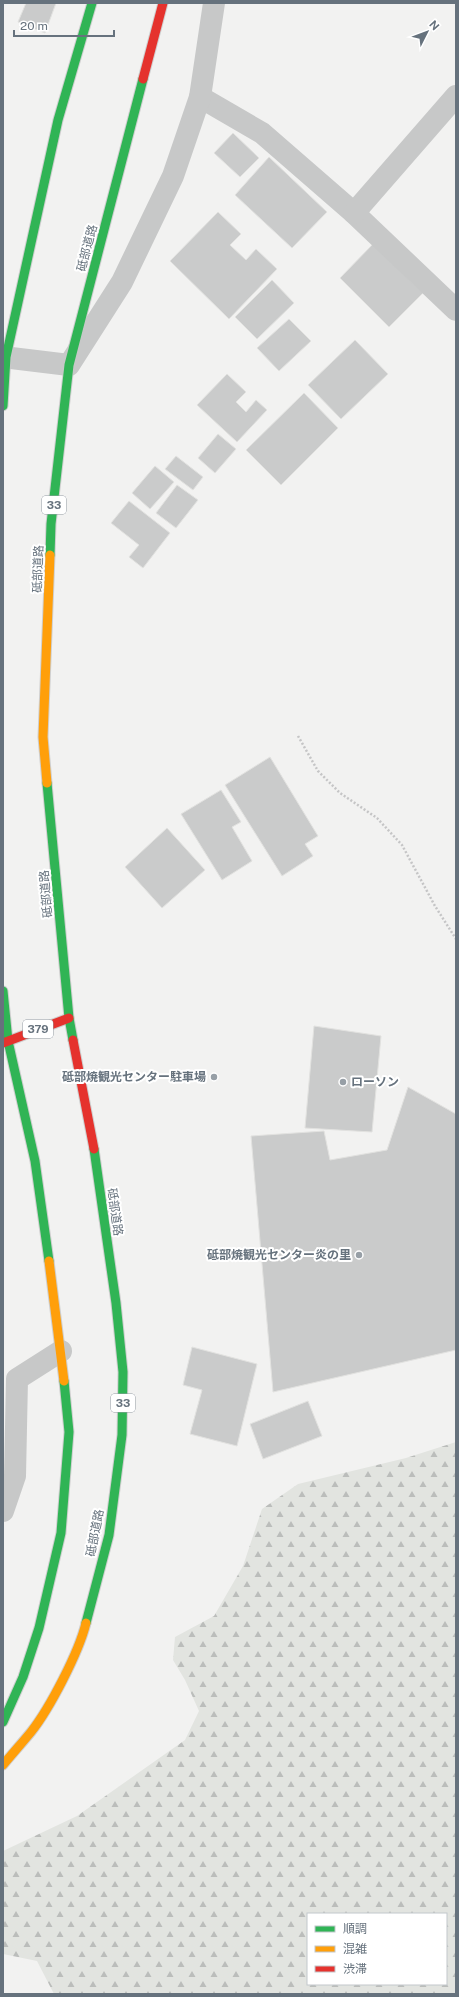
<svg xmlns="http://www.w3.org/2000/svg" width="459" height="1997" viewBox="0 0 459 1997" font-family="'Public Sans','Noto Sans JP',sans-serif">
  <defs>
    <pattern id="forest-firs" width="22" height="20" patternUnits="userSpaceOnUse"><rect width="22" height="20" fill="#e2e4e0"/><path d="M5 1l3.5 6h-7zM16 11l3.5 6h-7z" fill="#bbbdbb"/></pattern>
  </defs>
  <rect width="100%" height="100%" fill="#f2f2f1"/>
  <path fill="url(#forest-firs)" fill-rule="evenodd" d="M 456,1442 L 456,1994 L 54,1994 L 37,1961 L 3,1954 L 3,1851 L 77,1816 L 185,1740 L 199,1711 L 185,1680 L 173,1660 L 175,1637 L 214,1616 L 243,1566 L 262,1509 L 298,1484 L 406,1458 ZM 308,1914 L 446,1914 L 446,1984 L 308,1984 Z"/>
  <g fill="#cacbcb" stroke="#e2e2e0">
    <polygon points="26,3 56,3 45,33 18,22"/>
    <polygon points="233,133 259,158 240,177 214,153"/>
    <polygon points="269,157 327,212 292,248 235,195"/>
    <polygon points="218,212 241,234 230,245 246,260 256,249 277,269 229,319 170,261"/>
    <polygon points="373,244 423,293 389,327 340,278"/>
    <polygon points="272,280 294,303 257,339 235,317"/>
    <polygon points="289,319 311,341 279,371 257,348"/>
    <polygon points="355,340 388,374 341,419 308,385"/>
    <polygon points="227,374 246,392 236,402 246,412 256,400 267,410 237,442 197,405"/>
    <polygon points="304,393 338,428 281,485 246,450"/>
    <polygon points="218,434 236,449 215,473 198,458"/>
    <polygon points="176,456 203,477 193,490 165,469"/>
    <polygon points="155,466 174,482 150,509 132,493"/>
    <polygon points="177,485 198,500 176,528 156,513"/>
    <polygon points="129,501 170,533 143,568 129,557 139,545 111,523"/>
    <polygon points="270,757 318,836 305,844 313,856 282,876 225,785"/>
    <polygon points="221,790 241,822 232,827 252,861 222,880 181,814"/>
    <polygon points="167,828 205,870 162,908 125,867"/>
    <polygon points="314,1026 381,1036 372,1132 305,1128"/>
    <polygon points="408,1087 456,1114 456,1350 273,1392 251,1136 324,1131 330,1160 387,1150"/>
    <polygon points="192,1347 257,1364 237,1446 190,1434 202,1390 183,1385"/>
    <polygon points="308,1401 322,1436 263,1459 250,1424"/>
  </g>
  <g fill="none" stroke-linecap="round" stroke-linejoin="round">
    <defs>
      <g id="fast">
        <polyline points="3,406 6,357 58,120 92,3"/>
        <polyline points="50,555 51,524 69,365 143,79"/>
        <polyline points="47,783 69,1018 73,1040"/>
        <polyline points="3,991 8,1041 35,1161 49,1261"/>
        <polyline points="86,1623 109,1535 122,1435 123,1372 116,1303 94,1149"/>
        <polyline points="3,1722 23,1677 39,1628 61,1533 69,1432 64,1381"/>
      </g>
      <g id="slow">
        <polyline points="47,783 43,737 50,555"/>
        <polyline points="49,1261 64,1381"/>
        <path d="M 3,1765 C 12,1754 22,1743 31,1732 C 50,1708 79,1652 86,1623"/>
      </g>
      <g id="jam">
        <polyline points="143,79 163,3"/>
        <polyline points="73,1040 94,1149"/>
        <polyline points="3,1043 69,1018"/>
      </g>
    </defs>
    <use href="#fast" stroke="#cfcfcf" stroke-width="11"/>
    <use href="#slow" stroke="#cfcfcf" stroke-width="11"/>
    <use href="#jam" stroke="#cfcfcf" stroke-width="11"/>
    <polyline stroke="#c5c5c6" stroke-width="2.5" stroke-dasharray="2 2" stroke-linecap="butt" points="298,736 318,771 340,793 377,818 402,845 435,906 456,939"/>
    <g stroke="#c7c8c8" stroke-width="22">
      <polyline points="200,97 262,133 354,213 456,310"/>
      <polyline points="354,213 456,96"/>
      <polyline points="3,357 69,365 122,282 173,176 200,97 214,3"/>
      <polyline points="3,1511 15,1476 17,1379 61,1351"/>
    </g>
    <use href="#fast" stroke="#30b455" stroke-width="9"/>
    <use href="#slow" stroke="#ff9f0a" stroke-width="9"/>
    <use href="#jam" stroke="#e5322d" stroke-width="9"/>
  </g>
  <g fill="#979fa6" stroke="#fff" stroke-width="1.5">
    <circle cx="214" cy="1077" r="4"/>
    <circle cx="343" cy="1082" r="4"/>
    <circle cx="359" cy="1255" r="4"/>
  </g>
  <g text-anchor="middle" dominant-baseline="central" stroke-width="4" stroke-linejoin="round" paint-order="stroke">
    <g fill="#fff" stroke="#949ca4" stroke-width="1">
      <rect x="42" y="496" width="24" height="18" rx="3"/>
      <rect x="23" y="1020" width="30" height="18" rx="3"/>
      <rect x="111" y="1394" width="24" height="18" rx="3"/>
    </g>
    <g font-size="11" font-weight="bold" fill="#66727d">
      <text x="54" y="505">33</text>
      <text x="38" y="1029">379</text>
      <text x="123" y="1403">33</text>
    </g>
    <g font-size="12" fill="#66727d" stroke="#fff">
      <text transform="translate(87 248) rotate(-75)">砥部道路</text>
      <text transform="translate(38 569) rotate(-88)">砥部道路</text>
      <text transform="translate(46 894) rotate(-95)">砥部道路</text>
      <text transform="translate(115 1212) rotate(82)">砥部道路</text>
      <text transform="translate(95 1533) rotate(-79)">砥部道路</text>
    </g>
    <g font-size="12" font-weight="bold" fill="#66727d" stroke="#fff" text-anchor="end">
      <text x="206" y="1077">砥部焼観光センター駐車場</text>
      <text x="351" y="1082" text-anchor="start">ローソン</text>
      <text x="351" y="1255">砥部焼観光センター炎の里</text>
    </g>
  </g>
  <rect width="459" height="1997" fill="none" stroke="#66727d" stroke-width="8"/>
  <rect x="307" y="1913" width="140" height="72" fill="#ffffff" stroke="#c2c7cb"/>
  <rect x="315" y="1926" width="20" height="6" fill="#30b455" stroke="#c2c7cb"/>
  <text x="343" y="1933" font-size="12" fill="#66727d">順調</text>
  <rect x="315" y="1946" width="20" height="6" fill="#ff9f0a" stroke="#c2c7cb"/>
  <text x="343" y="1953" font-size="12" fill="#66727d">混雑</text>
  <rect x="315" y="1966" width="20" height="6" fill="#e5322d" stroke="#c2c7cb"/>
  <text x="343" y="1973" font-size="12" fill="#66727d">渋滞</text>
  <g transform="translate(427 32) rotate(48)" stroke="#ffffff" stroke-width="3" paint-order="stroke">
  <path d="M0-3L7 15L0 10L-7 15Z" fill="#66727d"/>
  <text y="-6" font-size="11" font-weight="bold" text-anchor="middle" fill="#66727d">N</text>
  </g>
  <path d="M14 30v6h100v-6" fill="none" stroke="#66727d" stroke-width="2"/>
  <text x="20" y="30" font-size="12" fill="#66727d" stroke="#ffffff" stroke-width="3" paint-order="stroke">20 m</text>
</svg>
